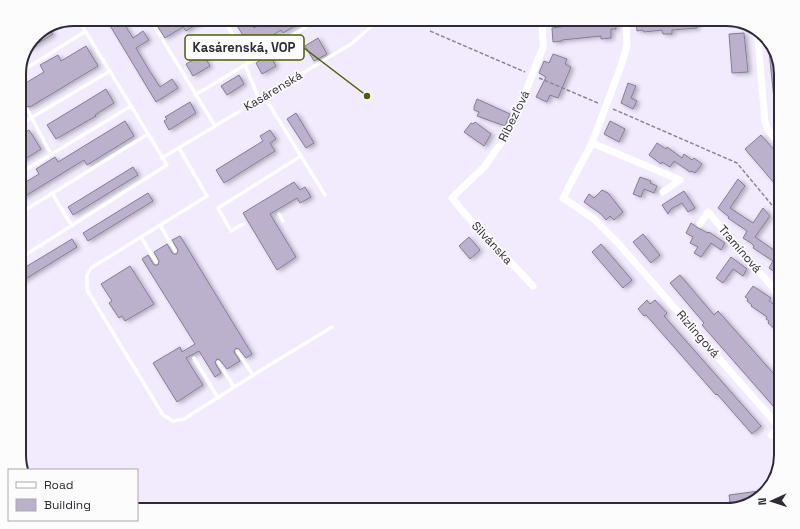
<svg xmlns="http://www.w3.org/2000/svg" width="800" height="529" viewBox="0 0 800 529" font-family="'Space Grotesk',sans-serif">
  <defs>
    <filter id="shadow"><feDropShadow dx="3" dy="1.5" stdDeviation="2" flood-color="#0004"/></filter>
  </defs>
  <rect width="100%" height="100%" fill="#f1ebfd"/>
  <g fill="#bbb1cd" stroke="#857c96" filter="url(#shadow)">
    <polygon points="106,19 121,19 133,38 143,31 149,40 136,48 149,70 160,87 172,79 178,88 156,102"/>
    <polygon points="160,19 205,19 186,31 183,27 165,38 155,22"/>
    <polygon points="233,19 248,19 254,28 265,22 268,27 281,19 295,19 298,24 283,33 281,30 262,42 266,48 255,55"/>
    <polygon points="607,19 615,19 616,29 611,29 611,38 601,39 601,36 562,40 562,41 553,42 552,28 575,25 575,24 608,21"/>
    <polygon points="636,19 696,19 697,28 672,30 672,34 663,34 662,30 644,32 643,30 637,31"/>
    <polygon points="49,29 53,34 29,49 35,35"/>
    <polygon points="744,33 748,72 732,73 729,34"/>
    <polygon points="318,38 327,54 314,61 305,46"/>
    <polygon points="768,41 774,47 781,73 781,108 775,109"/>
    <polygon points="86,46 98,66 30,107 25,106 24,111 19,114 19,87 44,72 40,65 58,55 61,61"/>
    <polygon points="203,54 210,66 193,76 186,64"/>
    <polygon points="269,54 276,66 262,74 256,63"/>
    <polygon points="553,54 567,59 565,64 571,67 558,98 550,95 547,102 536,97 546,77 539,73 544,61 549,63"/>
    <polygon points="239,75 244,84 227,95 221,86"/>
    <polygon points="628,83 636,86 631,98 637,101 633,109 621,103"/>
    <polygon points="106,89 114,103 95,115 96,116 56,139 47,125"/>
    <polygon points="477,99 510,114 505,126 477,116 479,112 474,110 474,107"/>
    <polygon points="190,102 196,113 169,130 164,121 167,119 165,117"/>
    <polygon points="296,113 314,143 306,148 287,119"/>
    <polygon points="125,121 134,136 87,165 84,160 22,198 19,193 19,186 39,174 36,169 55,157 58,162"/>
    <polygon points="610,121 625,129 619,142 604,134"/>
    <polygon points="475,122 491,134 484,146 464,132 471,123 473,124"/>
    <polygon points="29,130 41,149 19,163 19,136"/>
    <polygon points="270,130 276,139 270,143 275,151 224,183 216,170 263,141 260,136"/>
    <polygon points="761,135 781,158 781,191 745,149"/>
    <polygon points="657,143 666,149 667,147 682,158 684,154 692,160 694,158 702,164 695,173 692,171 690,172 674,161 670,167 662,162 661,164 649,155"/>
    <polygon points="133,167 138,175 73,215 68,207"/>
    <polygon points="640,177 651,181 650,183 657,186 654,193 644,189 641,197 633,194"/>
    <polygon points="738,179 745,186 730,208 753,223 763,208 770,216 755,237 781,255 781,276 769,268 773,261 753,248 754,246 751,243 743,238 747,231 728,218 729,217 718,208"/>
    <polygon points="294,182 300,190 305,187 311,197 300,203 297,198 270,214 296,257 277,270 243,213"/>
    <polygon points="602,190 608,193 623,212 614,220 610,216 606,220 601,214 584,202 589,194 594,198"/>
    <polygon points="684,191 695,208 688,212 682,203 671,209 668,214 662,205"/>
    <polygon points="148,193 153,201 88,241 83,233"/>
    <polygon points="691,223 698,228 708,233 709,232 725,243 721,250 711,243 701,257 694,253 698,247 690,243 693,237 686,233"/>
    <polygon points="643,234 660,255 651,263 633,242"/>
    <polygon points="180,236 252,354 246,358 239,349 236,348 234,352 240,361 227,369 220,360 217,359 215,363 221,373 215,377 199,351 186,358 203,385 177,402 153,363 180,347 182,352 195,344 142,259 148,255 154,265 158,265 159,261 154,252 167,244 173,254 177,254 178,250 172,240"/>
    <polygon points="469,237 480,250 470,259 459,246"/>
    <polygon points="72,239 77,247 19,283 19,271"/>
    <polygon points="601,244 632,280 623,288 592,252"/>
    <polygon points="731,257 747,269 743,276 733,269 723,283 716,278"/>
    <polygon points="130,266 154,304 125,321 122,316 119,318 109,303 112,301 101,284"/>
    <polygon points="680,275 714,315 718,311 781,382 781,412 775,406 774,407 702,325 704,323 670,283"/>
    <polygon points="753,286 771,298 769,301 776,306 774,308 781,315 781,327 778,332 768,323 769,321 766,319 767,317 751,306 752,305 747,301 748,299 745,297"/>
    <polygon points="647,300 650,304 655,300 667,313 664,316 761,426 752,434 717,394 716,395 646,315 644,316 638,309"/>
    <polygon points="767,490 751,504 731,509 729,495"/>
  </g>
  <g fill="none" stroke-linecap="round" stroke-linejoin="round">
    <g stroke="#8b8694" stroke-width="1.5" stroke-dasharray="4 2" stroke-linecap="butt">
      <polyline points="430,31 525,72"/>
      <polyline points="539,78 598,103"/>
      <polyline points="613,109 737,163 781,216"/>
      <polyline points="19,451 26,470"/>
    </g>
    <g stroke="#fff" stroke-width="3.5">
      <polyline points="150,19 215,126"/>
      <polyline points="223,19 250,62"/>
      <polyline points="245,65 306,27"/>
      <polyline points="19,73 86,31"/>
      <polyline points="195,95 245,65 259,99"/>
      <polyline points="264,96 325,195"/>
      <polyline points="27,109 51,154"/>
      <polyline points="19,125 110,71"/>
      <polyline points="179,148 207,196 91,268 87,275 87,290 163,415 173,421 184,419 263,369 332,327"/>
      <polyline points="162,158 351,44 380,19"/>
      <polyline points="19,174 131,106"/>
      <polyline points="52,193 72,226"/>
      <polyline points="19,214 148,134"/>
      <polyline points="279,214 283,221"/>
      <polyline points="243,224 231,231 218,208 301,156"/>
      <polyline points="160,225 175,251"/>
      <polyline points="141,237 156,262"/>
      <polyline points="19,259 167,165 78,19"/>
      <polyline points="237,351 253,375"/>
      <polyline points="194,358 218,398"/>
      <polyline points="218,362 234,387"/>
    </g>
    <g stroke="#fff" stroke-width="7">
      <polyline points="626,19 627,46 621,66 592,143 563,198 594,219 616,241 780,428"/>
      <polyline points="757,28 765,122 768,130 781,144"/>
      <polyline points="592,143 680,180 663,192"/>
      <polyline points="700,224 708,212 781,297"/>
      <polyline points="533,286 466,215 452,198 485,166 506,136 524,96 543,47 542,19"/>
      <polyline points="771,435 781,427"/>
    </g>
  </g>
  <g text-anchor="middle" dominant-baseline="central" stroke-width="3.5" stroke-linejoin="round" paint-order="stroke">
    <g font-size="12" fill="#2f2b36" stroke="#fcfcfc">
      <text transform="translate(273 91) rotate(-31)">Kasárenská</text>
      <text transform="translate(514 116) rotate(-64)">Ríbezľová</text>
      <text transform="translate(492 243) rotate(47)">Silvánska</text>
      <text transform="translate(740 249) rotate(49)">Tramínová</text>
      <text transform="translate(698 334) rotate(49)">Rizlingová</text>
    </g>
  </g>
  <path d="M0 0H800V529H0ZM74 26H726A48 48 0 0 1 774 74V455A48 48 0 0 1 726 503H74A48 48 0 0 1 26 455V74A48 48 0 0 1 74 26Z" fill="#fcfcfc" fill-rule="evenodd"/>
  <path fill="none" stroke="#2f2b36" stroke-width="2" d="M74 26H726A48 48 0 0 1 774 74V455A48 48 0 0 1 726 503H74A48 48 0 0 1 26 455V74A48 48 0 0 1 74 26Z"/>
  <path fill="none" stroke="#4c5e02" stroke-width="1.5" d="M367 96L304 48"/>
  <circle fill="#4c5e02" stroke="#fcfcfc" stroke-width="1.5" cx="367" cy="96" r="4"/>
  <rect fill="#fcfcfc" stroke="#4c5e02" stroke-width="1.5" x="185" y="35" width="119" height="25" rx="4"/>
  <g font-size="13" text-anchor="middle" font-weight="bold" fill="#2f2b36">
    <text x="244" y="52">Kasárenská, VOP</text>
  </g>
  <rect x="8" y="469" width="130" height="52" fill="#fcfcfc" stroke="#aaa8ad"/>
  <rect x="16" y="482" width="20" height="6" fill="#ffffff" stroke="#aaa8ad"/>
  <text x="44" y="489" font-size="12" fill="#2f2b36">Road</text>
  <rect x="16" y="499" width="20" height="12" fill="#bbb1cd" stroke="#aaa8ad"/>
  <text x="44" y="509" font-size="12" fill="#2f2b36">Building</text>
  <g transform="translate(772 501) rotate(267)" stroke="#fcfcfc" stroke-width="3" paint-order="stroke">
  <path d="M0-3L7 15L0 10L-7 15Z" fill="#2f2b36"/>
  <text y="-6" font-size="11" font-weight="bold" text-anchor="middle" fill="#2f2b36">N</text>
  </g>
</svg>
